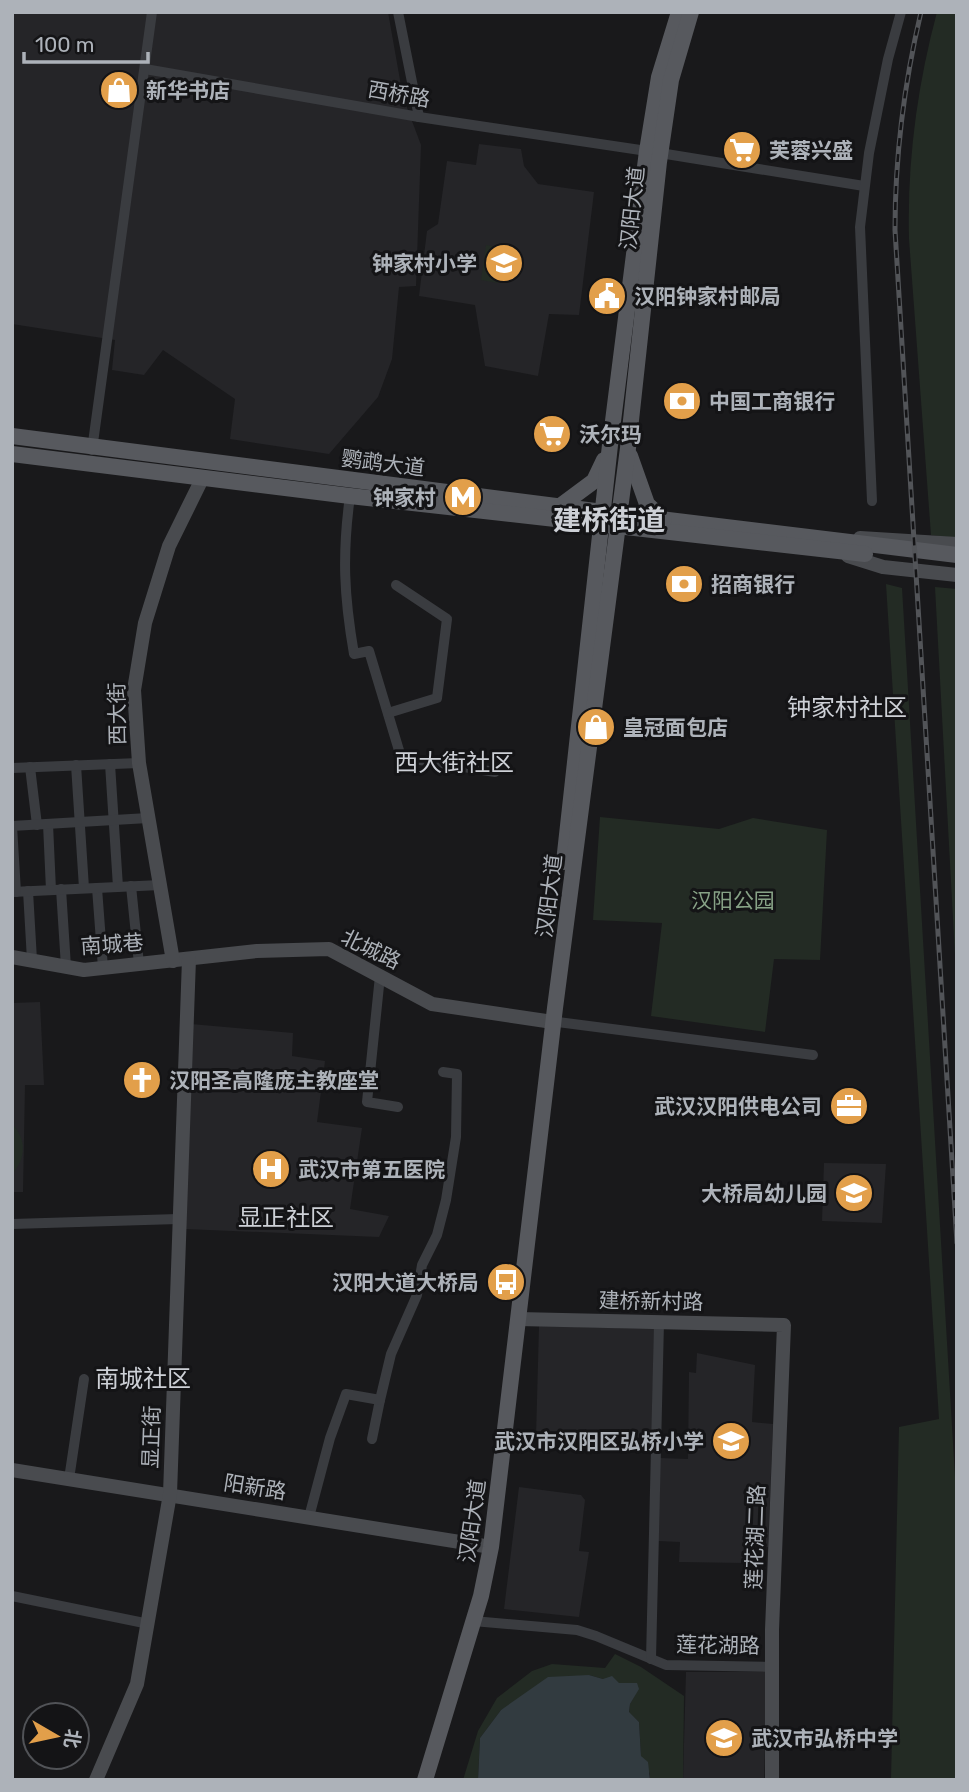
<svg xmlns="http://www.w3.org/2000/svg" width="969" height="1792" viewBox="0 0 969 1792" font-family="Rubik,'Noto Sans SC',sans-serif">
  <rect width="100%" height="100%" fill="#19191b"/>
  <g fill="#252528">
    <polygon points="12,12 388,12 403,97 421,145 416,286 399,287 392,359 378,397 329,454 230,439 235,399 163,350 144,375 112,370 115,340 12,324"/>
    <polygon points="479,144 521,149 524,166 538,184 594,192 579,315 549,314 538,376 485,366 475,305 419,296 427,231 438,224 447,161 476,165"/>
    <polygon points="40,1002 44,1085 25,1085 23,1192 12,1192 12,1003"/>
    <polygon points="191,1024 293,1033 292,1056 325,1061 317,1122 362,1128 350,1209 389,1216 379,1237 185,1229"/>
    <polygon points="824,1163 886,1164 882,1223 822,1221"/>
    <polygon points="539,1326 654,1329 652,1439 536,1437"/>
    <polygon points="697,1353 755,1365 752,1422 773,1424 768,1547 745,1546 745,1563 679,1562 680,1542 658,1541 660,1458 688,1459 689,1372 696,1373"/>
    <polygon points="519,1487 581,1495 585,1500 579,1551 589,1552 579,1617 504,1609"/>
    <polygon points="686,1672 767,1672 764,1780 683,1780"/>
  </g>
  <g fill="#232b24">
    <path d="M 937,12 L 957,12 L 957,538 L 931,535 L 909,239 C 907,162 917,87 937,12 Z"/>
    <polygon points="486,245 503,248 498,283 481,280"/>
    <polygon points="886,584 902,588 957,1510 957,1780 891,1780 899,1427 939,1419"/>
    <polygon points="935,587 957,589 957,992"/>
    <polygon points="600,817 719,829 753,818 827,830 820,960 774,959 765,1032 651,1016 662,923 593,920"/>
    <path d="M 12,1124 C 27,1139 26,1159 12,1174 Z"/>
    <polygon points="615,1654 641,1667 684,1696 683,1780 650,1780 650,1774 641,1756 639,1722 629,1713 630,1704 638,1689 589,1675 501,1710 480,1738 478,1780 463,1780 478,1731 497,1698 532,1671 552,1664 605,1668"/>
  </g>
  <polygon fill="#323b40" points="589,1675 603,1679 612,1676 619,1683 637,1683 639,1689 630,1704 629,1712 639,1722 641,1756 648,1762 650,1780 478,1780 480,1738 501,1710 548,1677"/>
  <g fill="none" stroke-linecap="round" stroke-linejoin="round">
    <g stroke="#3a3c40" stroke-width="10">
      <polyline points="398,12 419,117"/>
      <polyline points="145,69 419,117 647,151"/>
      <polyline points="660,153 864,186"/>
      <polyline points="92,450 152,12"/>
      <path d="M 350,496 C 342,555 344,596 354,654 L 369,651 L 401,757 L 495,772"/>
      <polyline points="872,501 860,227 869,153 888,59 901,12"/>
      <polyline points="388,713 437,698 447,619 396,585"/>
      <polyline points="110,764 118,887"/>
      <polyline points="76,765 84,888"/>
      <polyline points="30,767 37,825"/>
      <polyline points="12,768 139,763"/>
      <polyline points="48,824 51,890"/>
      <polyline points="131,886 139,964"/>
      <polyline points="97,888 103,968"/>
      <polyline points="61,889 66,967"/>
      <polyline points="28,891 32,960"/>
      <polyline points="12,892 160,885"/>
      <polyline points="16,892 12,826 148,818"/>
      <polyline points="380,976 367,1102 398,1107"/>
      <polyline points="550,1021 813,1055"/>
      <polyline points="12,1224 178,1219"/>
      <polyline points="372,1439 380,1400"/>
      <polyline points="69,1479 84,1379"/>
      <polyline points="309,1517 330,1438 346,1394 380,1400 391,1354 417,1295 422,1265 437,1235 446,1200 456,1137 457,1074 443,1072"/>
      <polyline points="12,1596 149,1624"/>
      <polyline points="473,1621 577,1630 596,1636 666,1665 772,1667"/>
      <polyline points="651,1659 659,1322"/>
    </g>
    <g stroke="#494b4f" stroke-width="14">
      <polyline points="860,538 957,544"/>
      <polyline points="848,556 883,567 957,575"/>
      <polyline points="12,957 84,970 257,951 329,949 432,1004 546,1021"/>
      <polyline points="173,961 139,763 134,690 145,623 169,546 203,477"/>
      <polyline points="518,1319 784,1325 772,1630 772,1780"/>
      <polyline points="12,1470 491,1547"/>
      <polyline points="96,1780 137,1684 170,1494 189,959"/>
    </g>
    <g stroke="#57595e" stroke-width="16">
      <polyline points="12,436 603,512 957,555"/>
      <polyline points="12,454 350,496 865,554"/>
      <polyline points="630,456 647,504 664,520"/>
      <polyline points="559,507 594,481 604,460"/>
      <polyline points="564,862 610,445 647,151 659,77 679,12"/>
      <polyline points="425,1780 481,1596 491,1547 555,1008 628,448 659,162 671,80 691,12"/>
    </g>
    <defs>
      <path id="rail" d="M 921,12 C 904,84 895,156 895,230 L 957,1243"/>
    </defs>
    <use href="#rail" stroke="#525458" stroke-width="5"/>
    <use href="#rail" stroke="#141416" stroke-width="2.5" stroke-dasharray="8" stroke-linecap="butt"/>
  </g>
  <defs>
    <symbol id="shop-disc" viewBox="-11 -11 22 22"><circle r="9.5" fill="#e29f4a" stroke="#141416"/><path d="M-5-2.5h2.3a2.7 3.5 0 0 1 5.4 0H5L5.5 6h-11ZM-1.5-2.5h3a1.5 2.3 0 0 0-3 0Z" fill="#fff"/></symbol>
    <symbol id="supermarket-disc" viewBox="-11 -11 22 22"><circle r="9.5" fill="#e29f4a" stroke="#141416"/><path d="M-6-5.5h2.5l.6 2H6L4.5 2H-2.5L-4.4-4H-6ZM-1.5 3.2a1.3 1.3 0 1 0 .1 0ZM3 3.2a1.3 1.3 0 1 0 .1 0Z" fill="#fff"/></symbol>
    <symbol id="school-disc" viewBox="-11 -11 22 22"><circle r="9.5" fill="#e29f4a" stroke="#141416"/><path d="M0-5L7-2L0 1L-7-2ZM-4 1L0 2.5L4 1V4Q0 6-4 4Z" fill="#fff"/></symbol>
    <symbol id="civic-disc" viewBox="-11 -11 22 22"><circle r="9.5" fill="#e29f4a" stroke="#141416"/><path d="M-.6-6.5H3V-4.5H.6V-3L4-1V1h2V6H-6V1h2V-1L-.6-3ZM-1.2 2.5V6h2.4V2.5Z" fill="#fff"/></symbol>
    <symbol id="bank-disc" viewBox="-11 -11 22 22"><circle r="9.5" fill="#e29f4a" stroke="#141416"/><path d="M-6-4H6V4H-6ZM0-2.3a2.3 2.3 0 1 0 0 4.6a2.3 2.3 0 1 0 0-4.6Z" fill="#fff"/></symbol>
    <symbol id="metro-disc" viewBox="-11 -11 22 22"><circle r="9.5" fill="#e29f4a" stroke="#141416"/><path d="M-5.5 5V-5H-3L0 0L3-5H5.5V5H3V-.5L0 4L-3-.5V5Z" fill="#fff"/></symbol>
    <symbol id="church-disc" viewBox="-11 -11 22 22"><circle r="9.5" fill="#e29f4a" stroke="#141416"/><path d="M-1.2-6h2.4v3.5h3.3v2.4h-3.3V6h-2.4V-.1h-3.3v-2.4h3.3Z" fill="#fff"/></symbol>
    <symbol id="office-disc" viewBox="-11 -11 22 22"><circle r="9.5" fill="#e29f4a" stroke="#141416"/><path d="M-6-3h4V-5.5h4V-3h4V5H-6ZM-1-4.5V-3h2v-1.5ZM-6 0V1H6V0Z" fill="#fff"/></symbol>
    <symbol id="hospital-disc" viewBox="-11 -11 22 22"><circle r="9.5" fill="#e29f4a" stroke="#141416"/><path d="M-5-5h3v3.5h4V-5h3V5h-3V1.5h-4V5h-3Z" fill="#fff"/></symbol>
    <symbol id="bus-disc" viewBox="-11 -11 22 22"><circle r="9.5" fill="#e29f4a" stroke="#141416"/><path d="M-5-6H5V4H4V6H2V4H-2V6H-4V4H-5ZM-3.5-4V0h7V-4ZM-3.5 1.2v1.5H-2V1.2ZM2 1.2v1.5H3.5V1.2Z" fill="#fff"/></symbol>
  </defs>
  <g fill-rule="evenodd">
    <use href="#shop-disc" x="97" y="68" width="44" height="44"/>
    <use href="#supermarket-disc" x="720" y="128" width="44" height="44"/>
    <use href="#school-disc" x="482" y="241" width="44" height="44"/>
    <use href="#civic-disc" x="585" y="274" width="44" height="44"/>
    <use href="#bank-disc" x="660" y="379" width="44" height="44"/>
    <use href="#supermarket-disc" x="530" y="412" width="44" height="44"/>
    <use href="#metro-disc" x="441" y="475" width="44" height="44"/>
    <use href="#bank-disc" x="662" y="562" width="44" height="44"/>
    <use href="#shop-disc" x="574" y="705" width="44" height="44"/>
    <use href="#church-disc" x="120" y="1058" width="44" height="44"/>
    <use href="#office-disc" x="827" y="1084" width="44" height="44"/>
    <use href="#hospital-disc" x="249" y="1147" width="44" height="44"/>
    <use href="#school-disc" x="832" y="1171" width="44" height="44"/>
    <use href="#bus-disc" x="484" y="1260" width="44" height="44"/>
    <use href="#school-disc" x="709" y="1419" width="44" height="44"/>
    <use href="#school-disc" x="702" y="1716" width="44" height="44"/>
  </g>
  <g text-anchor="middle" dominant-baseline="central" stroke-width="6" stroke-linejoin="round" paint-order="stroke">
    <g font-size="21" font-weight="bold" fill="#adb2b9" stroke="#141416" text-anchor="start">
      <text x="146" y="90">新华书店</text>
      <text x="769" y="150">芙蓉兴盛</text>
      <text x="477" y="263" text-anchor="end">钟家村小学</text>
      <text x="634" y="296">汉阳钟家村邮局</text>
      <text x="709" y="401">中国工商银行</text>
      <text x="579" y="434">沃尔玛</text>
      <text x="436" y="497" text-anchor="end">钟家村</text>
      <text x="711" y="584">招商银行</text>
      <text x="623" y="727">皇冠面包店</text>
      <text x="169" y="1080">汉阳圣高隆庞主教座堂</text>
      <text x="822" y="1106" text-anchor="end">武汉汉阳供电公司</text>
      <text x="298" y="1169">武汉市第五医院</text>
      <text x="827" y="1193" text-anchor="end">大桥局幼儿园</text>
      <text x="479" y="1282" text-anchor="end">汉阳大道大桥局</text>
      <text x="704" y="1441" text-anchor="end">武汉市汉阳区弘桥小学</text>
      <text x="751" y="1738">武汉市弘桥中学</text>
    </g>
    <g font-size="21" fill="#adb2b9" stroke="#141416">
      <text transform="translate(399 94) rotate(10)">西桥路</text>
      <text transform="translate(632 208) rotate(-84)">汉阳大道</text>
      <text transform="translate(383 463) rotate(7)">鹦鹉大道</text>
      <text transform="translate(117 714) rotate(-91)">西大街</text>
      <text transform="translate(549 896) rotate(-83)">汉阳大道</text>
      <text transform="translate(112 944) rotate(-4)">南城巷</text>
      <text transform="translate(371 949) rotate(26)">北城路</text>
      <text transform="translate(651 1301) rotate(1)">建桥新村路</text>
      <text transform="translate(151 1437) rotate(-88)">显正街</text>
      <text transform="translate(255 1487) rotate(9)">阳新路</text>
      <text transform="translate(472 1521) rotate(-82)">汉阳大道</text>
      <text transform="translate(755 1537) rotate(-88)">莲花湖二路</text>
      <text transform="translate(718 1645) rotate(1)">莲花湖路</text>
    </g>
    <g font-size="21" fill="#87a286" stroke="#141416">
      <text x="733" y="900">汉阳公园</text>
    </g>
    <g font-size="24" fill="#cdd0d6" stroke="#141416">
      <text x="847" y="708">钟家村社区</text>
      <text x="454" y="763">西大街社区</text>
      <text x="286" y="1218">显正社区</text>
      <text x="143" y="1379">南城社区</text>
    </g>
    <g font-size="28" font-weight="bold" fill="#cdd0d6" stroke="#141416">
      <text x="609" y="520">建桥街道</text>
    </g>
  </g>
  <rect width="969" height="1792" fill="none" stroke="#adb2b9" stroke-width="28"/>
  <g transform="translate(56 1736) rotate(99)"><circle r="33" fill="#141416" stroke="#515357" stroke-width="2"/>
  <path d="M0-5L12 26L0 18L-12 26Z" fill="#e29f4a"/>
  <text y="-10" font-size="19" font-weight="bold" text-anchor="middle" fill="#adb2b9">北</text>
  </g>
  <path d="M24 52v10h124v-10" fill="none" stroke="#adb2b9" stroke-width="3.5"/>
  <text x="35" y="52" font-size="21" fill="#adb2b9" stroke="#141416" stroke-width="5" paint-order="stroke">100 m</text>
</svg>
